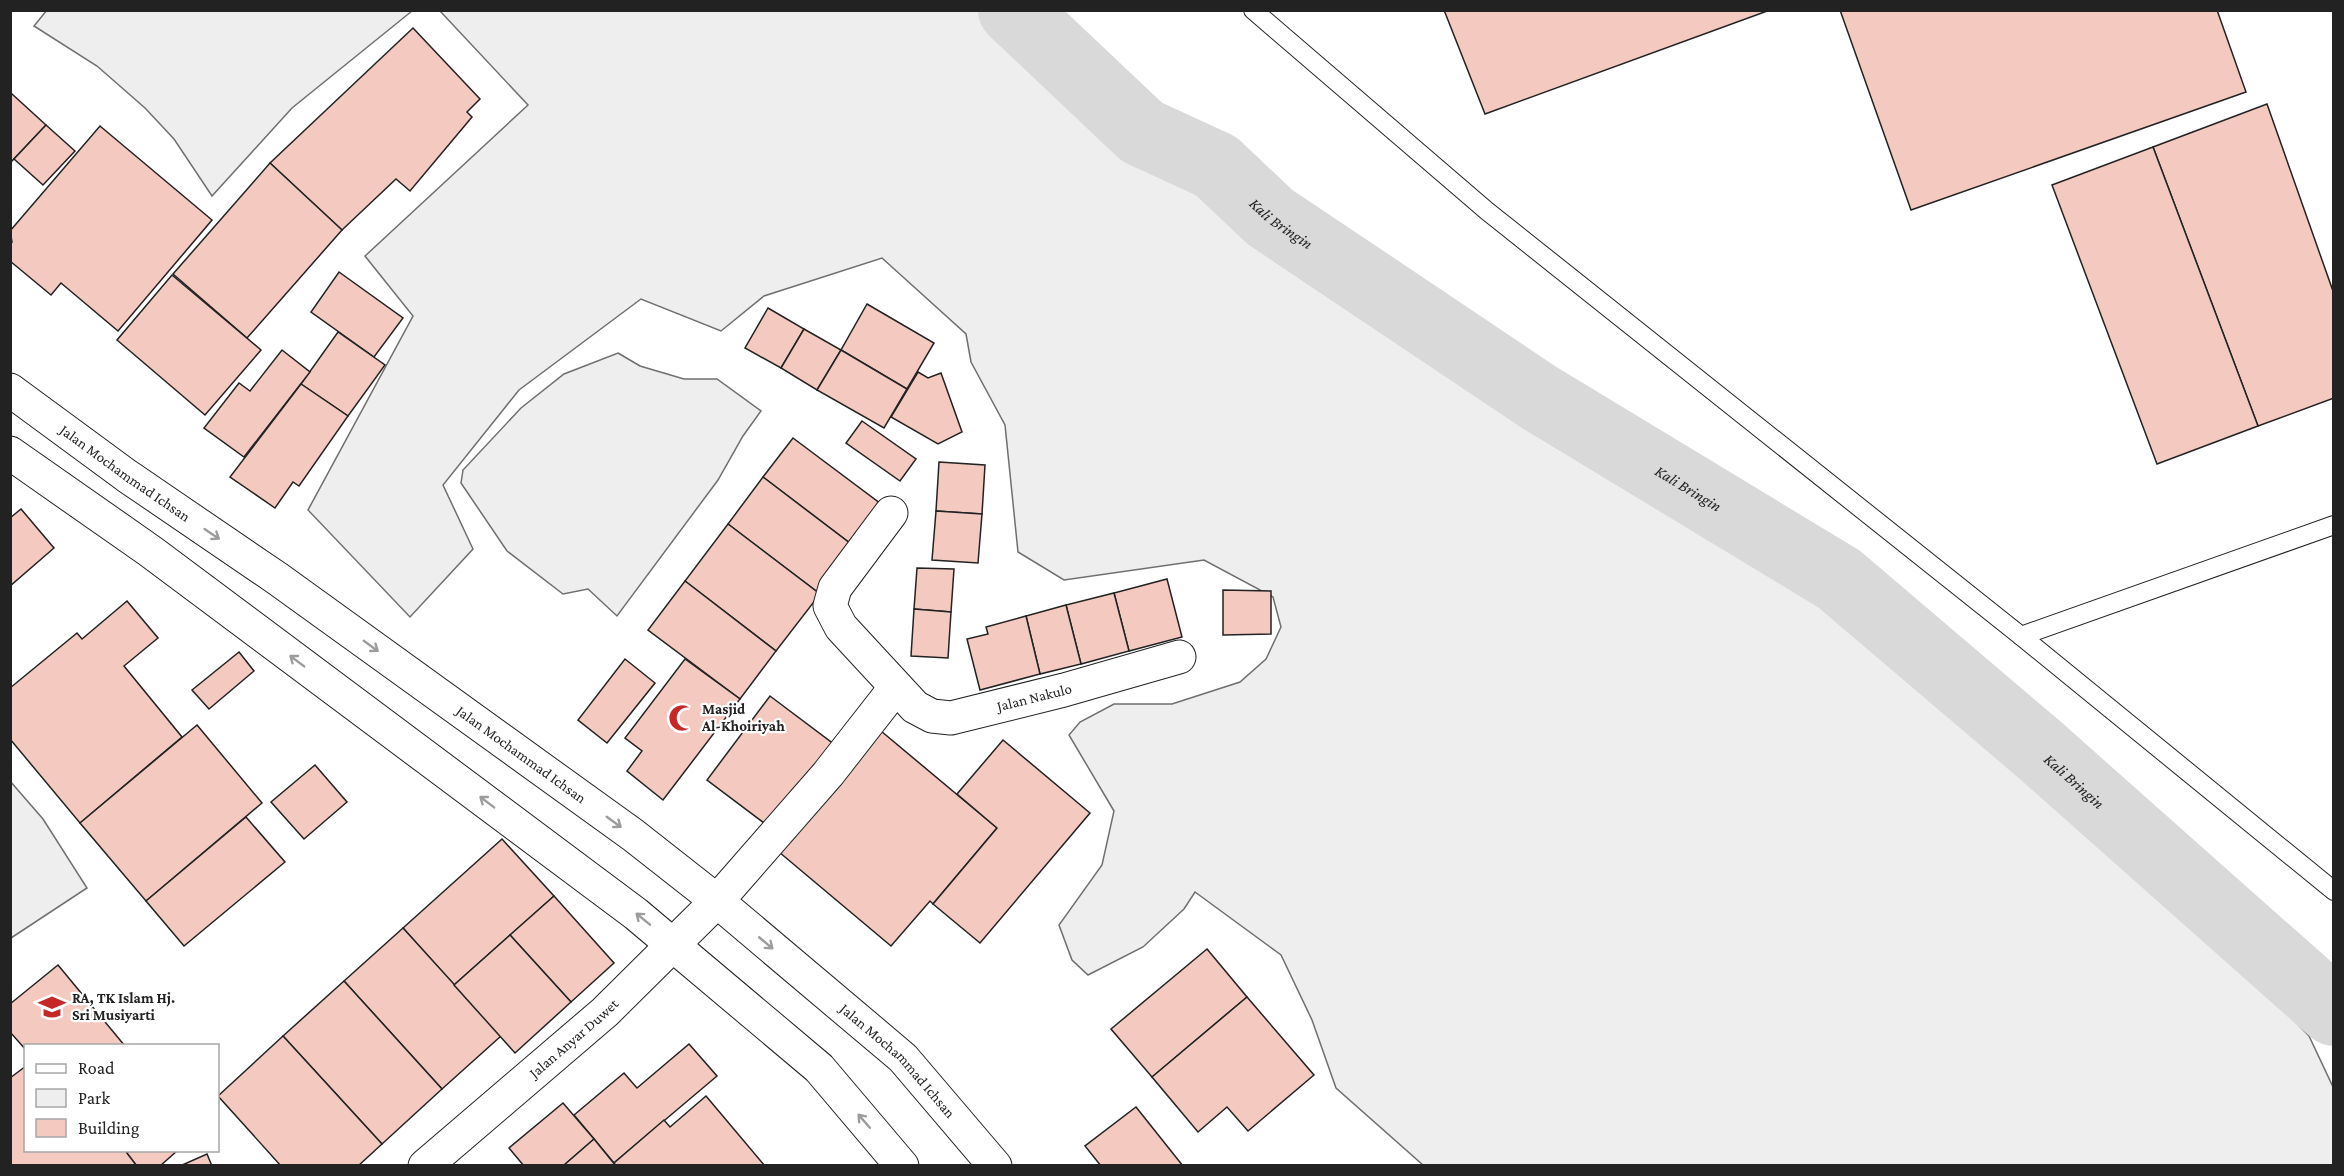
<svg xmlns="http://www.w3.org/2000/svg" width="2344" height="1176" viewBox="0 0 2344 1176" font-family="'Crimson Pro',serif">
  <rect width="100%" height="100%" fill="#fff"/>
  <g fill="#eee" stroke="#6f6f6f" stroke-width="1.5">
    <polygon points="47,10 412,10 412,11 292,108 212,196 174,139 145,108 97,66 34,26"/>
    <polygon points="440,11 986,11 1003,23 1157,166 1391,333 1542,417 1768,563 1925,692 2108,826 2309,1036 2333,1087 2333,1165 1423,1165 1336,1088 1312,1020 1281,955 1195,892 1184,909 1143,947 1088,975 1072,960 1059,925 1102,865 1114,811 1069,735 1080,722 1114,704 1172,704 1240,682 1266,659 1281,627 1273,597 1204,560 1064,580 1018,552 1005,425 971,362 966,334 882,258 764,296 721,331 641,299 519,390 443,485 473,549 410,617 308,510 413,316 365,256 528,105"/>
    <polygon points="618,353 640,366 684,379 717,379 761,411 743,436 718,480 617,616 588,589 563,594 507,551 461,483 463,470 521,408 564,374"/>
    <polygon points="10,781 43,819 87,888 11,938"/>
  </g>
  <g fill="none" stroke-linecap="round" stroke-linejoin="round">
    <path stroke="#d9d9d9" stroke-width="70" id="s1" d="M 1013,10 L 1142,132 L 1216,166 L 1270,217 L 1540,398 L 1839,579 L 2041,751 L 2334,1011"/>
  </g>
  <g fill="#f3c9c0" stroke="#222" stroke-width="1.5">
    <polygon points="1444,10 1770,10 1485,114"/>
    <polygon points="1840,10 2217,10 2246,92 1911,210"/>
    <polygon points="413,28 480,99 467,112 472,117 410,191 396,179 342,230 270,163"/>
    <polygon points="12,94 46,125 10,163 10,95"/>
    <polygon points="2267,104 2334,294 2334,398 2258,426 2153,147"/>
    <polygon points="46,125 75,151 43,185 14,159"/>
    <polygon points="100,126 212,220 118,331 61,283 51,295 10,261 10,245 12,242 10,231"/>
    <polygon points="2153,147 2258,426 2157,464 2052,185"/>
    <polygon points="270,163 342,230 247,338 173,274"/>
    <polygon points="339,272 403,318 374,357 311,312"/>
    <polygon points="172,275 261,350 205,415 117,340"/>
    <polygon points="867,304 934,343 907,389 841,350"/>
    <polygon points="768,308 804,329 781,368 745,348"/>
    <polygon points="804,329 841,350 817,390 781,368"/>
    <polygon points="338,332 385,365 348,416 301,384"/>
    <polygon points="282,350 310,372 244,457 204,428 239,383 250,391"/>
    <polygon points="841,350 907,389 884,428 817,390"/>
    <polygon points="918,372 928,378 941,373 962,432 938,444 891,417"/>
    <polygon points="301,384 348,416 299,486 293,482 275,508 230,477"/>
    <polygon points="862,421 916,459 900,481 846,443"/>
    <polygon points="793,438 885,507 855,547 763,477"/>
    <polygon points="939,462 985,465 982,514 936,511"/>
    <polygon points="763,477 855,547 820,594 728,524"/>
    <polygon points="21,509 54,548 10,586 10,518"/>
    <polygon points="936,511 982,514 978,563 932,560"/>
    <polygon points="728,524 820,594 776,651 685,581"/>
    <polygon points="917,568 954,569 951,612 914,609"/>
    <polygon points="1167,579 1182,637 1129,651 1114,593"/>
    <polygon points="685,581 776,651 740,699 648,630"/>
    <polygon points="1223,590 1271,591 1271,634 1223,635"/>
    <polygon points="1114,593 1129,651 1081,664 1066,605"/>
    <polygon points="127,601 158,638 124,666 182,737 80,823 10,739 10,688 77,633 82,639"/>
    <polygon points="1066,605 1081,664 1040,674 1026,616"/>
    <polygon points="914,609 951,612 948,658 911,656"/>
    <polygon points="1026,616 1040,674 980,690 967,639 988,634 986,627"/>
    <polygon points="239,652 254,671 209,709 192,690"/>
    <polygon points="625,659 655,683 607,743 578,720"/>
    <polygon points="685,659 740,699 663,800 627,771 642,751 625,738"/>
    <polygon points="770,696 835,745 772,829 707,780"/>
    <polygon points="197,725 262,803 146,901 80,823"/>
    <polygon points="881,731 997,828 933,904 930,901 891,946 779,852"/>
    <polygon points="1003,740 1090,813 980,943 933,904 997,828 957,794"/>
    <polygon points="315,765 347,802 304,839 271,802"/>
    <polygon points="246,817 285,862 184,946 146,901"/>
    <polygon points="502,839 554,896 454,985 403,928"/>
    <polygon points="554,896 614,963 571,1002 510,935"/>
    <polygon points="403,928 501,1036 442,1089 344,981"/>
    <polygon points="510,935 571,1002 515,1053 454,985"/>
    <polygon points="1207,949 1247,997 1152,1077 1111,1029"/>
    <polygon points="58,965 96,1011 125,1046 26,1046 26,1050 10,1032 10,1004"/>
    <polygon points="344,981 442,1089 382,1144 283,1036"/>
    <polygon points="1247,997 1314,1075 1248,1131 1227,1107 1198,1132 1152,1077"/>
    <polygon points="283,1036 382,1144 358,1166 281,1166 218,1096"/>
    <polygon points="689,1044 717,1076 614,1163 574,1115 624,1073 637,1088"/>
    <polygon points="26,1066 26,1150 125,1150 137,1166 10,1166 10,1078"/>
    <polygon points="706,1096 765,1166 616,1166 614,1163 664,1120 670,1127"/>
    <polygon points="563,1103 594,1139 563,1166 524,1166 509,1148"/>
    <polygon points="1136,1107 1183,1166 1101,1166 1085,1146"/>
    <polygon points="594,1139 616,1166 563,1166"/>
    <polygon points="130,1150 178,1150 160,1166 137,1166 127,1153"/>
    <polygon points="207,1154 212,1166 180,1166"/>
  </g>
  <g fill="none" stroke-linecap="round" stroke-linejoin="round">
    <defs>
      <g id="service">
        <polyline points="1253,10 1487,211 2021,636 2334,891"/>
        <polyline points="2021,636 2334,525"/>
      </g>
      <g id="minor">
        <path id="s2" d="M 891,513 L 835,588 L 830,606 L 841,627 L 915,707 L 932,716 L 951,718 L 1064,690 L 1179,657"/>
        <polyline points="717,901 828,774 896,687"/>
      </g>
      <g id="tertiary">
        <path id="s3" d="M 425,1166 L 605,1012 L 717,901"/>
      </g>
      <g id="primary">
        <path id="s4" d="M 10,390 L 127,476 L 278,579 L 633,835 L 717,901 L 903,1058 L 995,1166"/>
        <polyline points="10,453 150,551 636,914 819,1068 902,1166"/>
      </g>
    </defs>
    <use href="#service" stroke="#222" stroke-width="20"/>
    <use href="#minor" stroke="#222" stroke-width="35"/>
    <use href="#tertiary" stroke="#222" stroke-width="35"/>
    <use href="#primary" stroke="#222" stroke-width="35"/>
    <use href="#service" stroke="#fff" stroke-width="18"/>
    <use href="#minor" stroke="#fff" stroke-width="33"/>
    <use href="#tertiary" stroke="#fff" stroke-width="33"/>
    <use href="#primary" stroke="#fff" stroke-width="33"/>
  </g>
  <defs><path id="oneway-shaft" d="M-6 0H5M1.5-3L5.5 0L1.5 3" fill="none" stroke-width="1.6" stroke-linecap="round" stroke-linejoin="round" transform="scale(1.5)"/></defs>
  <g stroke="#9c9c9c">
    <use href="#oneway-shaft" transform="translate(212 534) rotate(34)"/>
    <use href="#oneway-shaft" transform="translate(371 646) rotate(36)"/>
    <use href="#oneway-shaft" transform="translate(297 661) rotate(-143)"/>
    <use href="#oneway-shaft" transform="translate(487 802) rotate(-143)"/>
    <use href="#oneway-shaft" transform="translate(614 822) rotate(36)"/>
    <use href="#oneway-shaft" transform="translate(643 919) rotate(-141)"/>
    <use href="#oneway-shaft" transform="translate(766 943) rotate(40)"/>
    <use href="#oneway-shaft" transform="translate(864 1121) rotate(-131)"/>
  </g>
  <defs>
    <symbol id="mosque-bare" viewBox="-9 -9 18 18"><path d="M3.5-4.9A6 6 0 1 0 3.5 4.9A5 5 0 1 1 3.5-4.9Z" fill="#c62828" stroke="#fff" stroke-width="2.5" paint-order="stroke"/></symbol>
    <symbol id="school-bare" viewBox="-9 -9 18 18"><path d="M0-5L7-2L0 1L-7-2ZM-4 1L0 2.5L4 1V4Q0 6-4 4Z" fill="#c62828" stroke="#fff" stroke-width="2.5" paint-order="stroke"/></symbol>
  </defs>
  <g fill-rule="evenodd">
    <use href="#mosque-bare" x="663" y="699" width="38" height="38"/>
    <use href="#school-bare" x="33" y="988" width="38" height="38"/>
  </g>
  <g text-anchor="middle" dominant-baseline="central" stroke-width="4.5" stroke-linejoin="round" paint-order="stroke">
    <g font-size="15" fill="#222" stroke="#fff">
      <text stroke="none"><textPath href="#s4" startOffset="142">Jalan Mochammad Ichsan</textPath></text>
      <text stroke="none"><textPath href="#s2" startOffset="369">Jalan Nakulo</textPath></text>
      <text stroke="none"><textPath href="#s4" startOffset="628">Jalan Mochammad Ichsan</textPath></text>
      <text stroke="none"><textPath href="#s3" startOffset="196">Jalan Anyar Duwet</textPath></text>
      <text stroke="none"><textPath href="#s4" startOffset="1114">Jalan Mochammad Ichsan</textPath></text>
    </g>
    <g font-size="15" font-weight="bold" fill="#222" stroke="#fff" text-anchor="start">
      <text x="702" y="709">Masjid<tspan x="702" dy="17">Al-Khoiriyah</tspan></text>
      <text x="72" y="998">RA, TK Islam Hj.<tspan x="72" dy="17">Sri Musiyarti</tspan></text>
    </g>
    <g font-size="16" font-style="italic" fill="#222" stroke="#fff">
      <text stroke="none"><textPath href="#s1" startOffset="346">Kali Bringin</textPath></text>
      <text stroke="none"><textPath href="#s1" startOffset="832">Kali Bringin</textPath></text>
      <text stroke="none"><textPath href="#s1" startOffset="1318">Kali Bringin</textPath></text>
    </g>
  </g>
  <rect width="2344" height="1176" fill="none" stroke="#222222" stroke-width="24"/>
  <rect x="24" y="1044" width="195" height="108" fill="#ffffff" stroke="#a7a7a7" stroke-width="1.5"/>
  <rect x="36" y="1064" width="30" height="9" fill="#ffffff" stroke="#a7a7a7" stroke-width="1.5"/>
  <text x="78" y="1074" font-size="18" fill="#222222">Road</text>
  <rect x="36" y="1089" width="30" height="18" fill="#eeeeee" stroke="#a7a7a7" stroke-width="1.5"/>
  <text x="78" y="1104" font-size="18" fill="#222222">Park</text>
  <rect x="36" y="1119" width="30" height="18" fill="#f3c9c0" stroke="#a7a7a7" stroke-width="1.5"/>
  <text x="78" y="1134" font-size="18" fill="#222222">Building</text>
</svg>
